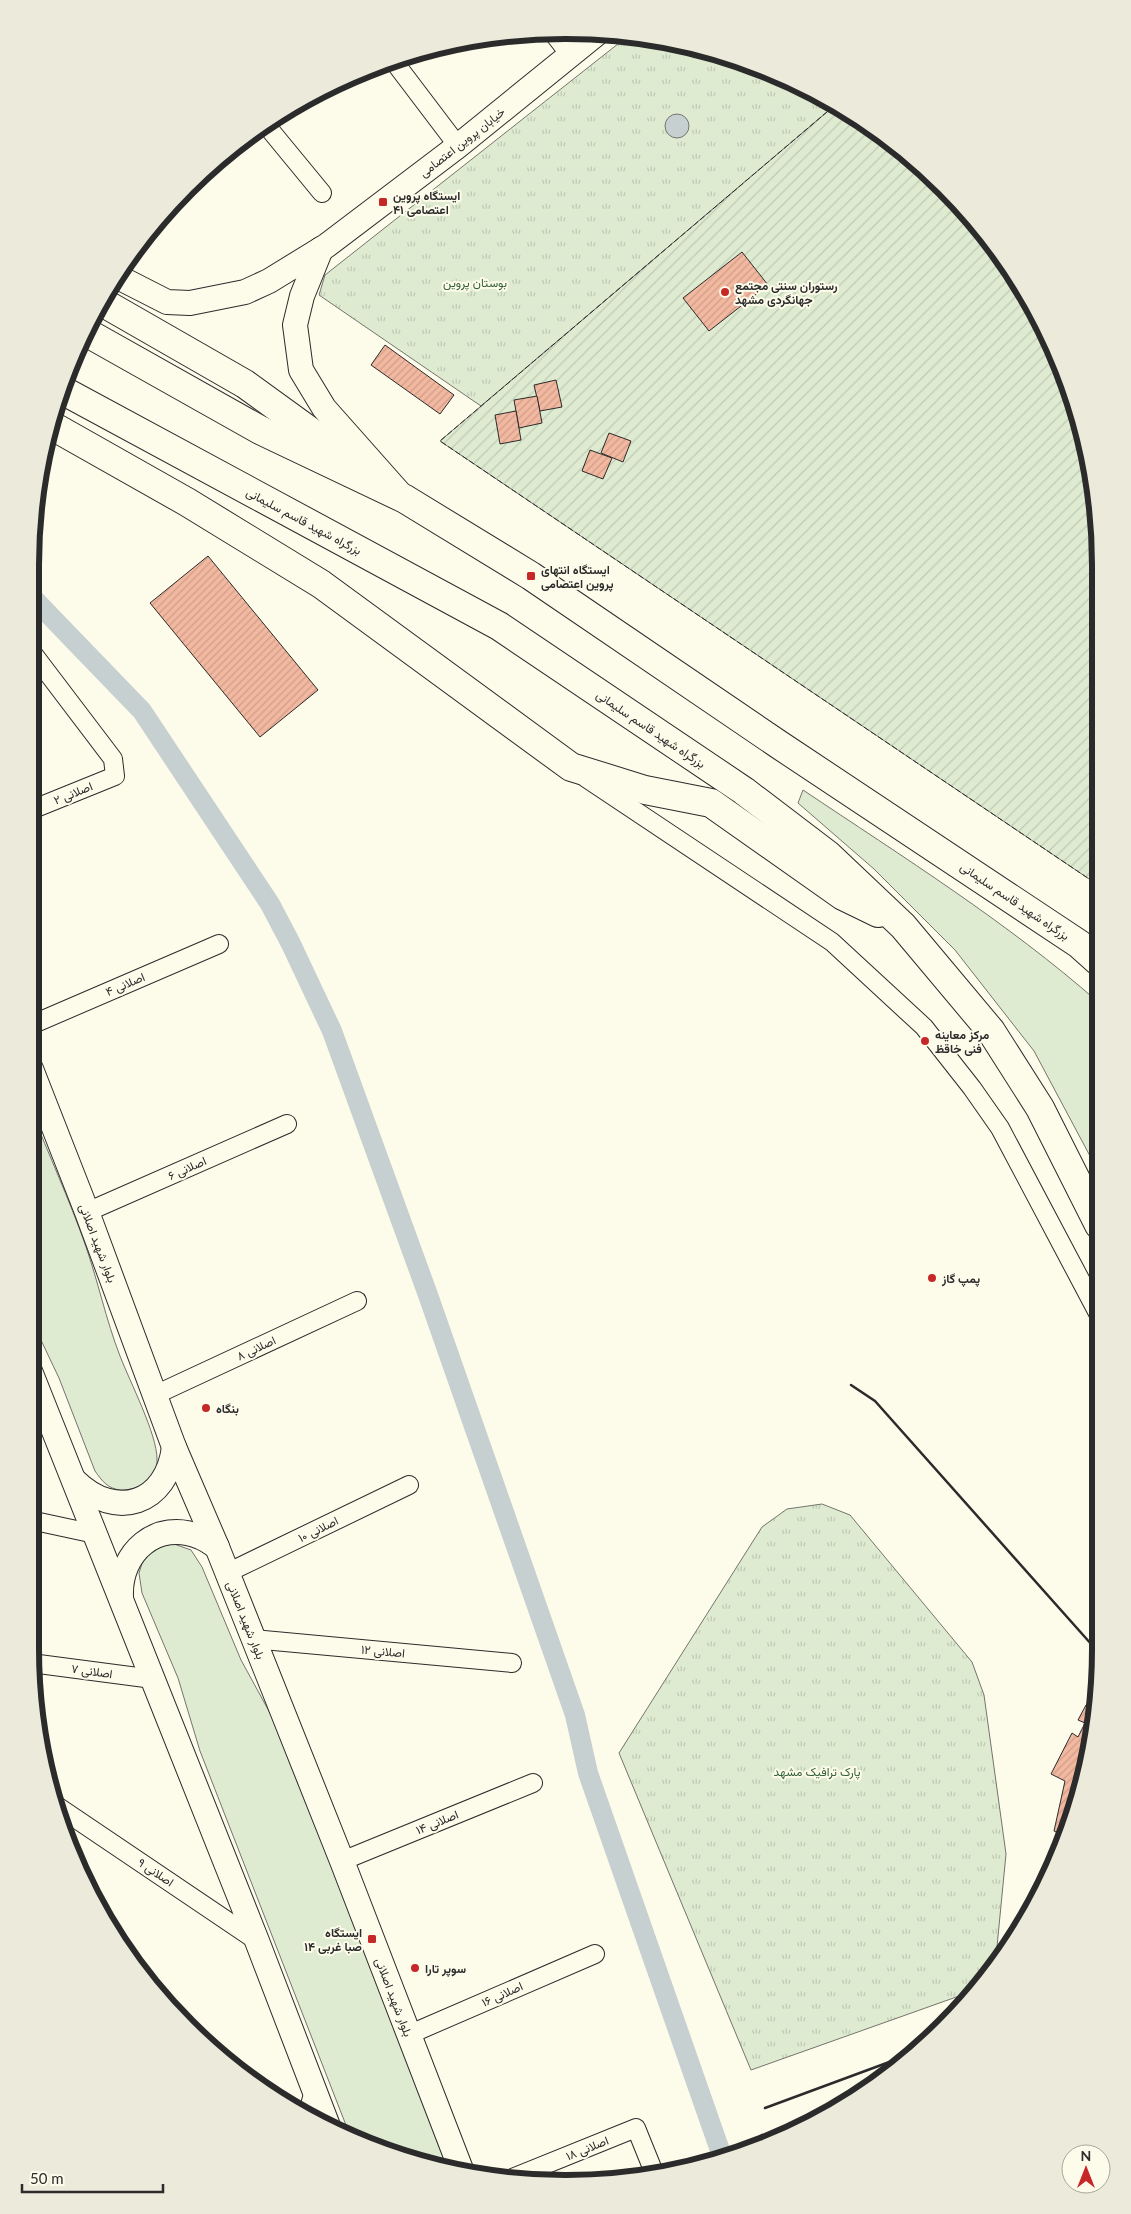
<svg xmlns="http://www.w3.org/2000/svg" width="1131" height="2214" viewBox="0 0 1131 2214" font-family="Lato,Vazirmatn,sans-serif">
  <defs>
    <pattern id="park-tufts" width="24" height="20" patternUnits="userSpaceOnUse" patternTransform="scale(1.25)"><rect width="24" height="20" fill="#deebd1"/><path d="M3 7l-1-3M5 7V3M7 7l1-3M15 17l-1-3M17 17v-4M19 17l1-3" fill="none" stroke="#bfcab4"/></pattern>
    <pattern id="garden-furrows" width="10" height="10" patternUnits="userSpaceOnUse" patternTransform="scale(1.25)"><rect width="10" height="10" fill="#deebd1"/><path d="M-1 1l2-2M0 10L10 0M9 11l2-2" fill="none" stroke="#bfcab4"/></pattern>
    <pattern id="building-hatch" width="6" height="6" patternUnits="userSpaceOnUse" patternTransform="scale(1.25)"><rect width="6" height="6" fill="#f2b8a0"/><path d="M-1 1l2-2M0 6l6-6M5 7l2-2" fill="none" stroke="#d09e8a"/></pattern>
  </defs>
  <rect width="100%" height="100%" fill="#fdfbea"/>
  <g fill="#deebd1" stroke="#74746e">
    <path d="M 803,790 C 903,857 1007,922 1098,1002 L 1098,1171 L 1034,1051 L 955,950 L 874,869 L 798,803 Z"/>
    <path d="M 31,1110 C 49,1155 69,1199 85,1244 C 98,1281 106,1320 120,1356 C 130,1382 157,1434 157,1459 C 158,1478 137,1491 121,1490 C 108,1489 102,1481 95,1471 L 59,1378 L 30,1317 Z"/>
    <polygon points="174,1544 191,1550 202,1567 241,1660 276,1724 450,2170 427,2166 351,2138 200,1751 178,1678 142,1593 139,1573 144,1557 157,1546"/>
  </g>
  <g fill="url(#park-tufts)" stroke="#74746e">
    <polygon points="628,36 704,48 803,85 834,106 481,406 319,295 325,275"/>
    <polygon points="822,1504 850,1515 972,1662 984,1695 1006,1854 995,1967 976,1990 751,2070 619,1753 762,1527 787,1509"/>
  </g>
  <polygon fill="url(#garden-furrows)" stroke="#74746e" points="834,106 919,163 1011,268 1060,361 1096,495 1098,885 440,441"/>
  <circle fill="#c7d0d0" stroke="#74746e" cx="677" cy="126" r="12"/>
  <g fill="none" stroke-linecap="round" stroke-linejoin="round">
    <polyline stroke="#c7d0d0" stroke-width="20" points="31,596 142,711 270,904 291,944 332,1031 428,1295 575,1715 588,1773 723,2159"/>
  </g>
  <g fill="url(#building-hatch)" stroke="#2b2b2b">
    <polygon points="742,252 768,285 709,331 683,298"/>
    <polygon points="385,345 454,395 440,414 371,365"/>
    <polygon points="556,380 562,407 540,411 534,385"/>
    <polygon points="537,396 542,423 519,428 514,400"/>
    <polygon points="516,411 521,440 500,444 495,415"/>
    <polygon points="609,433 631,441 623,462 601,453"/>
    <polygon points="590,450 612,458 603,479 582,471"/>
    <polygon points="208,556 318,690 260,737 150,603"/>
    <polygon points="1086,1705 1095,1710 1083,1787 1064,1836 1054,1831 1065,1781 1051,1774 1072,1733 1078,1737 1085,1723 1078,1720"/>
  </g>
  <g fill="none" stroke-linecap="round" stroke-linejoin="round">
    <defs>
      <g id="street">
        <polyline points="553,33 570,55"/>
        <polyline points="392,59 458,146"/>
        <polyline points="266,125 322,193"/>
        <polyline points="586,778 832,942 924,1027 972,1088 1000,1128 1099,1315"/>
        <polyline points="31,810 115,776 113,759 31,651"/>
        <polyline points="31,1025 219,944"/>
        <polyline points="87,1212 287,1124"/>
        <polyline points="155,1395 357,1301"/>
        <polyline points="30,1520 95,1534"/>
        <polyline points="227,1573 409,1485"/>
        <polyline points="253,1639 512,1663"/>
        <polyline points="31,1663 153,1679"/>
        <polyline points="54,1804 257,1941"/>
        <polyline points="342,1861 533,1783"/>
        <polyline points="408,2035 595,1954"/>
        <polyline points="307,2115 314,2091"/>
        <polyline points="510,2179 636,2128 655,2175"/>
      </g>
      <g id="secondary">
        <polyline points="321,249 302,296 295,325 301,370 324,408 402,496"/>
        <polyline points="118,277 167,302 190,303 245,292 269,281 326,246 458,146 600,31"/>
        <polyline points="31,1069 87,1212 174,1447 217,1547 342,1861 462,2172"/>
        <polyline points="30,1371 257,1941 328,2126"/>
        <path d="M 75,1481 C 116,1521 167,1504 174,1447"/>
        <path d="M 121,1597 C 119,1552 157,1519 200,1537 C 206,1539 212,1544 217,1547"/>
      </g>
      <g id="highway">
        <polyline points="102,302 245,384 347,458"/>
        <polyline points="84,331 260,430 405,499 531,576 778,744 1079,944 1098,961"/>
        <polyline points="62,390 499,626 744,791 828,855 903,926 991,1031 1040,1108 1099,1225"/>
        <polyline points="49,424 187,502 321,584 571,767 645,790 711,803 843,896 878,913"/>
      </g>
    </defs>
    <use href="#street" stroke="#2b2b2b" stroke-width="20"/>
    <use href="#secondary" stroke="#2b2b2b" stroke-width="26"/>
    <use href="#highway" stroke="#2b2b2b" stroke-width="30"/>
    <use href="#street" stroke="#fdfbea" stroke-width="18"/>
    <use href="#secondary" stroke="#fdfbea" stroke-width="24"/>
    <use href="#highway" stroke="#fdfbea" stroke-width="28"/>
    <polyline stroke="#2b2b2b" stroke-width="1" stroke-dasharray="6 2.5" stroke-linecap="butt" points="834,106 440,441 1098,885"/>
    <g stroke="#2b2b2b" stroke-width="2.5">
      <polyline points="851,1385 875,1401 1100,1654"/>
      <polyline points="765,2108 911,2054"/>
    </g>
  </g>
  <g fill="#c62828" stroke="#fdfbea" stroke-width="2">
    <rect x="378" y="197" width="10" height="10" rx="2.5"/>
    <circle cx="725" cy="292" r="5"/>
    <rect x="526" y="571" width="10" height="10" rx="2.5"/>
    <circle cx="925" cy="1041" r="5"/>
    <circle cx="932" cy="1278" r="5"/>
    <circle cx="206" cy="1408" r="5"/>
    <rect x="367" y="1934" width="10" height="10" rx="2.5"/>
    <circle cx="415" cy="1968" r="5"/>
  </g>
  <g text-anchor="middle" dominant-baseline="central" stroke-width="4" stroke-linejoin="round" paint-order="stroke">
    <g font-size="12" fill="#2b2b2b" stroke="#fdfbea">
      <text transform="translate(462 142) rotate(-38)">خیابان پروین اعتصامی</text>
      <text transform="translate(304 521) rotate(28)">بزرگراه شهید قاسم سلیمانی</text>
      <text transform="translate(651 729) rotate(34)">بزرگراه شهید قاسم سلیمانی</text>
      <text transform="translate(73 793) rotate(-22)">اصلانی ۲</text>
      <text transform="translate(1015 901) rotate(34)">بزرگراه شهید قاسم سلیمانی</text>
      <text transform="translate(125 984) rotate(-23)">اصلانی ۴</text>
      <text transform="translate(187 1168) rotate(-24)">اصلانی ۶</text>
      <text transform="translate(98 1243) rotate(69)">بلوار شهید اصلانی</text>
      <text transform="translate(256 1348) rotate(-25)">اصلانی ۸</text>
      <text transform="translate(318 1529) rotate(-26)">اصلانی ۱۰</text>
      <text transform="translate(246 1620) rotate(68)">بلوار شهید اصلانی</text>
      <text transform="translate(383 1651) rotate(5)">اصلانی ۱۲</text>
      <text transform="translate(92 1671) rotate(8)">اصلانی ۷</text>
      <text transform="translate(437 1822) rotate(-22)">اصلانی ۱۴</text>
      <text transform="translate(156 1872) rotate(34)">اصلانی ۹</text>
      <text transform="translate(502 1994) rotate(-24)">اصلانی ۱۶</text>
      <text transform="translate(394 1997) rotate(69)">بلوار شهید اصلانی</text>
      <text transform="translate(587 2148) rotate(-22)">اصلانی ۱۸</text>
    </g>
    <g font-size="12" font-weight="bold" fill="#2b2b2b" stroke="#fdfbea" text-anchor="start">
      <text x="393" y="195">ایستگاه پروین<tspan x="393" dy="14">اعتصامی ۴۱</tspan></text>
      <text x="735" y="285">رستوران سنتی مجتمع<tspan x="735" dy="14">جهانگردی مشهد</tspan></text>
      <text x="541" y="569">ایستگاه انتهای<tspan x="541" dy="14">پروین اعتصامی</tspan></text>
      <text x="935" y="1034">مرکز معاینه<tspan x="935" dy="14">فنی خاقظ</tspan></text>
      <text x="942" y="1278">پمپ گاز</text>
      <text x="216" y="1408">بنگاه</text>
      <text x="362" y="1932" text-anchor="end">ایستگاه<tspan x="362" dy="14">صبا غربی ۱۴</tspan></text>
      <text x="425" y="1968">سوپر تارا</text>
    </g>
    <g font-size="12" fill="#34623c" stroke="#fdfbea">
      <text x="475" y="282">بوستان پروین</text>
      <text x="817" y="1771">پارک ترافیک مشهد</text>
    </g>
  </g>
  <path d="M0 0H1131V2214H0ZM565 39H566A526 526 0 0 1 1092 565V1649A526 526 0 0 1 566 2175H565A526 526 0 0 1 39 1649V565A526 526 0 0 1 565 39Z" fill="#eceadb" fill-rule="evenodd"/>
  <path fill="none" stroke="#2b2b2b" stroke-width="6" d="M565 39H566A526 526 0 0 1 1092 565V1649A526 526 0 0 1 566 2175H565A526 526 0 0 1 39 1649V565A526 526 0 0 1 565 39Z"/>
  <g transform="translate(1086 2169)"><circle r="24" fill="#fdfbea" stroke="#a9a89e"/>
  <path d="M0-4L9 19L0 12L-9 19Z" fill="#c62828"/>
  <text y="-8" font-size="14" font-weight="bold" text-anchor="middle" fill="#2b2b2b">N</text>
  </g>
  <path d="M22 2184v8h141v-8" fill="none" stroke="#2b2b2b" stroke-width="2.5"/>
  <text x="30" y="2184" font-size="15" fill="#2b2b2b" stroke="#fdfbea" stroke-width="4" paint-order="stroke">50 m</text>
</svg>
